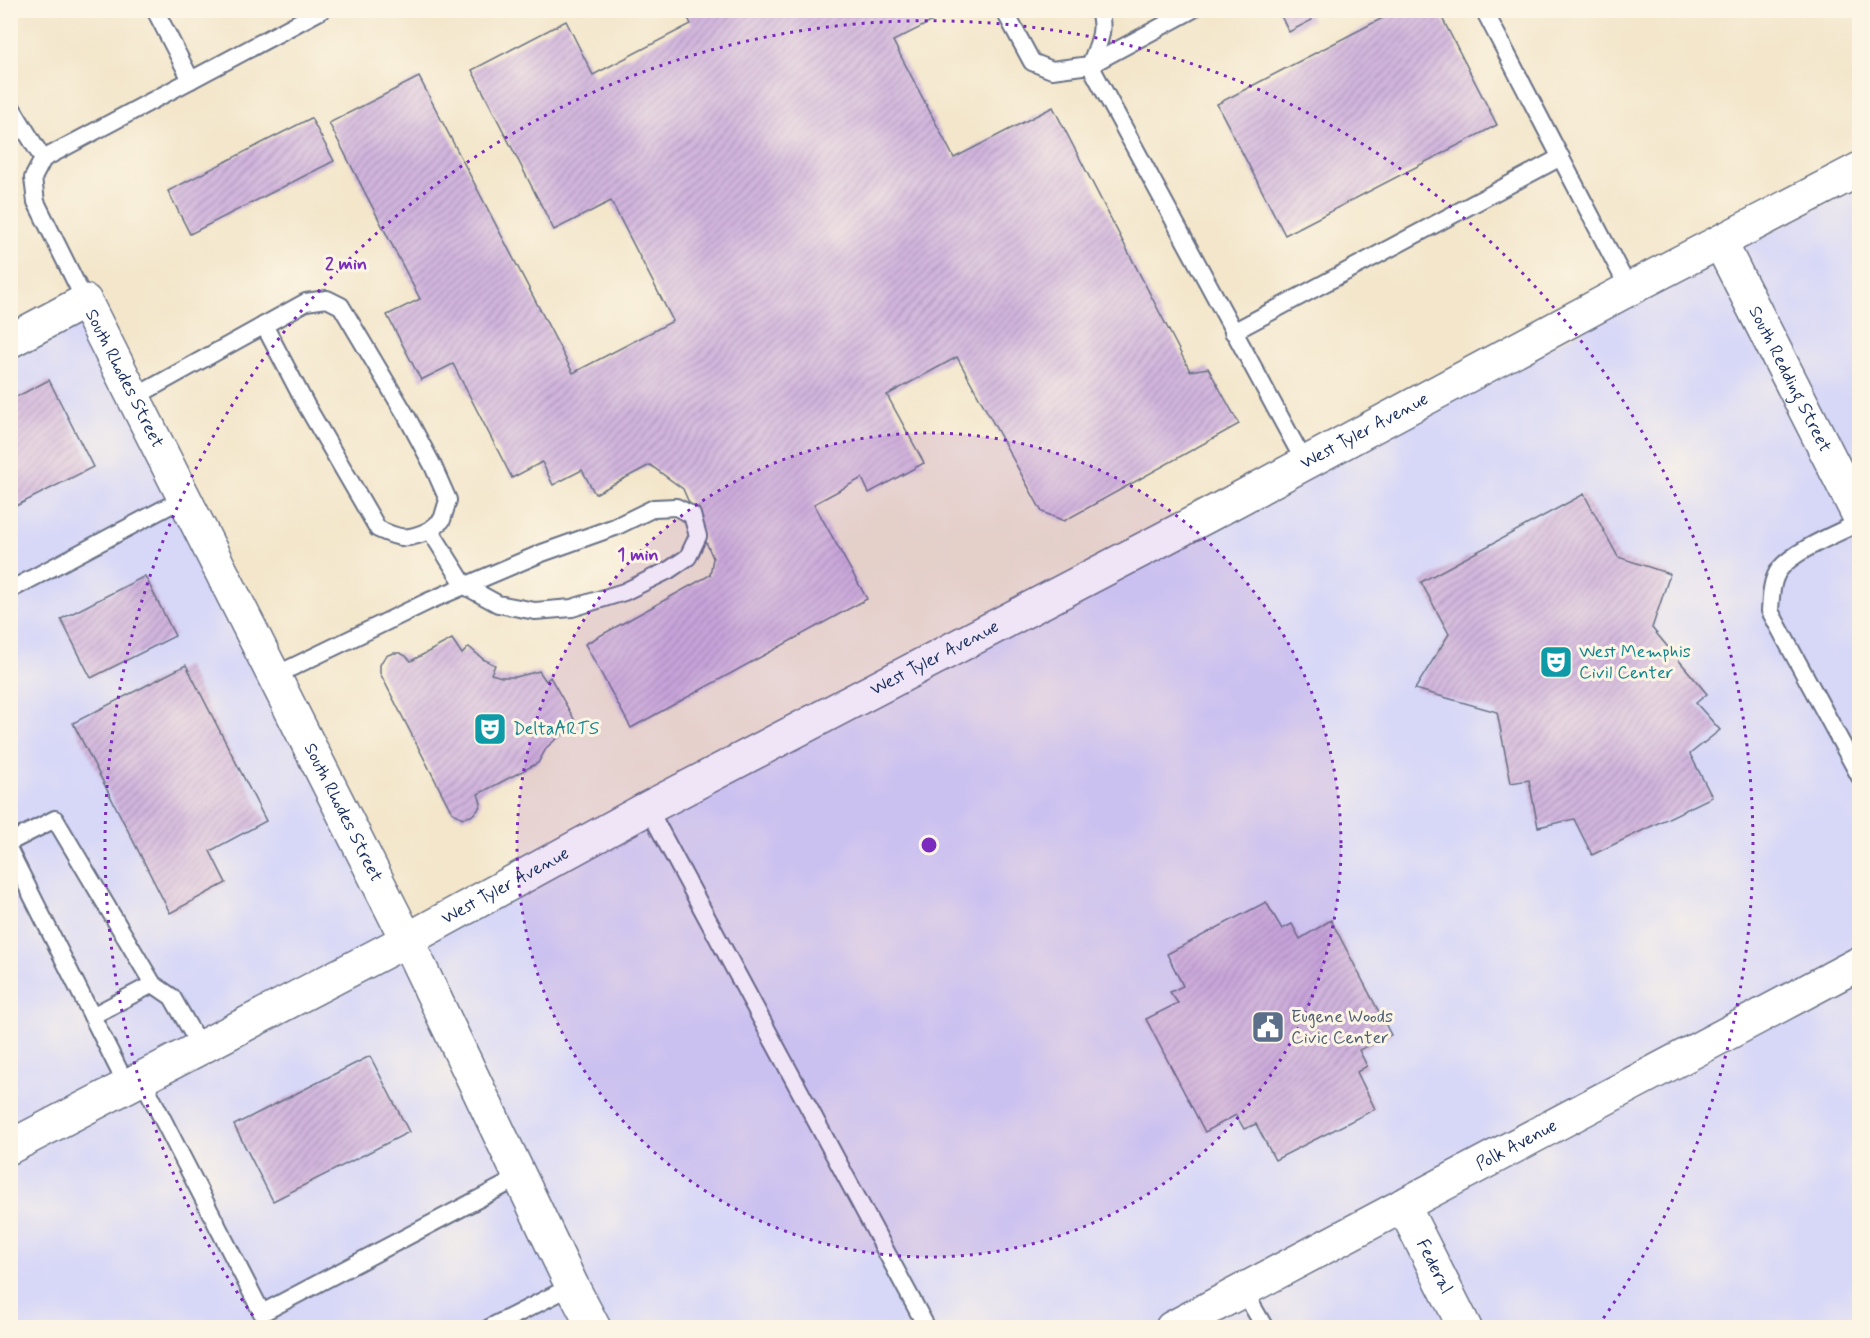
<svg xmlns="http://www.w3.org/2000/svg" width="1870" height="1338" viewBox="0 0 1870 1338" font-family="Mynerve,sans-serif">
  <defs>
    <pattern id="building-hatch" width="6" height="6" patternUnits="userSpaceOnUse" patternTransform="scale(1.5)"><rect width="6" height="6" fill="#d2b5de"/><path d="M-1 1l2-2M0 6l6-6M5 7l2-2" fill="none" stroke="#aa94b7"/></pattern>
  </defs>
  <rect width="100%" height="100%" fill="#fcf5e5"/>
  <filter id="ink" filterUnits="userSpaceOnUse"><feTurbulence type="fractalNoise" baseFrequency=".0167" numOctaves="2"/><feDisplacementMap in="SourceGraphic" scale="12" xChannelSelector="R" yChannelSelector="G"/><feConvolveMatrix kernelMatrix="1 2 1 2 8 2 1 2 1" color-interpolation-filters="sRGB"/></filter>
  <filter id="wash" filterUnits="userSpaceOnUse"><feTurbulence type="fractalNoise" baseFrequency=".008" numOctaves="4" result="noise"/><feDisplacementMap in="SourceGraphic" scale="24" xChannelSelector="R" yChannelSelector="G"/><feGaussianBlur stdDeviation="1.35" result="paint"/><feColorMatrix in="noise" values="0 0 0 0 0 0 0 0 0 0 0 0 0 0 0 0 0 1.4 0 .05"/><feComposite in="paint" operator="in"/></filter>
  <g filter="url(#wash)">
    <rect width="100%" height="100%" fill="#f3e6cb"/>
    <polygon fill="#d7d7f8" points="1859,187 1859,1327 11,1328 11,341 85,301 407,940"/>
    <g id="blocks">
      <g fill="url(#building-hatch)">
        <polygon points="684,10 935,10 939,18 893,41 954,158 1053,107 1190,371 1208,368 1239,424 1064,521 1042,512 957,357 887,395 924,463 869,493 862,478 814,504 867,599 631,728 585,644 710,575 713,558 683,489 650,465 595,494 582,470 553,485 542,462 512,478 453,364 421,380 387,315 420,299 329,123 419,77 573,373 673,321 611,201 554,230 472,70 566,21 593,75 691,24"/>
        <polygon points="1278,10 1308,10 1312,20 1289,32"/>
        <polygon points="1398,10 1438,10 1497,125 1285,235 1217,104"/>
        <polygon points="311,118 334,161 190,234 168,191"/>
        <polygon points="49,380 93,467 10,509 10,400"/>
        <polygon points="1584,494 1618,557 1670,574 1652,628 1707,694 1696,703 1720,730 1690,754 1712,797 1592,855 1574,819 1538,827 1529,780 1511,783 1497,712 1415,689 1449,634 1421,582"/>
        <polygon points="145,576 175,636 91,678 61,619"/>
        <polygon points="452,639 462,654 469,647 483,659 495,665 491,674 502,677 516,677 539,671 546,681 550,677 578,726 563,734 554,741 547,747 538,763 478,794 481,803 478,810 471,816 463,818 453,813 450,809 380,673 380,665 384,658 388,655 394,653 400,653 406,656 411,661"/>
        <polygon points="186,665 266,821 210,851 226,883 170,913 73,723"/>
        <polygon points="1266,902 1282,929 1292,924 1300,939 1331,920 1391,1035 1359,1050 1367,1066 1357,1072 1375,1109 1275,1160 1256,1124 1244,1129 1236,1115 1205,1132 1146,1019 1178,1003 1170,992 1183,986 1167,954"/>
        <polygon points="370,1056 409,1132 273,1201 234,1125"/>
      </g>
    </g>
  </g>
  <g filter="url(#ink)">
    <use href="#blocks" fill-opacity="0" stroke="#676f84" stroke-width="1.5"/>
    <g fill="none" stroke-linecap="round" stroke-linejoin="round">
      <defs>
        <g id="service">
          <polyline points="155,10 191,80"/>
          <polyline points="1004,10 1032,62 1052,70 1090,65 1192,10"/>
          <path d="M 1098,10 C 1107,29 1097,47 1090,65 L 1305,463"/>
          <polyline points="1484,10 1629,289"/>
          <polyline points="10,105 43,159"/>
          <polyline points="85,301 36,202 33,178 43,159 322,10"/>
          <path d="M 264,325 L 306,405 L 378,529 C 400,539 407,541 430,530"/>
          <polyline points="1233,332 1561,157"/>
          <polyline points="133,398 306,302 327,299 341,306 407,417 433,466 448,500 442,520 430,530 465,586 498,604 535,611 572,608 624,592 669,570 688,557 698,536 692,515 676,507 654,508 615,527 542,553 429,601 274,676"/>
          <path d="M 1860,522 C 1838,533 1793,551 1779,570 C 1771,581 1771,598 1770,611 L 1860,777"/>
          <polyline points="10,590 184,498"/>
          <polyline points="648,808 927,1328"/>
          <polyline points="10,842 55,819 153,984 172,997 201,1048"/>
          <polyline points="10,852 127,1086"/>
          <polyline points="92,1016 153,984"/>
          <polyline points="142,1079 262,1313 520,1177"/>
          <polyline points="1243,1290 1265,1328"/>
          <polyline points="489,1328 572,1286"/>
        </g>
        <g id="minor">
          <path id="s1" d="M 1720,242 L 1860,518"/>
          <path id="s2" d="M 10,341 L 85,301 L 407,940 L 572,1286 L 594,1328"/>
          <path id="s3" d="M 10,1147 L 407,940 L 648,808 L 1207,516 L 1629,289 L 1860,169"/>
          <path id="s4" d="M 1403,1205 L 1465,1328"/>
          <path id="s5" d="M 1172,1328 L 1860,963"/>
        </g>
      </defs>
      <use href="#service" stroke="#676f84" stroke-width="20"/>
      <use href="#minor" stroke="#676f84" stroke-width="36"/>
      <use href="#service" stroke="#fff" stroke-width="16"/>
      <use href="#minor" stroke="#fff" stroke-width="33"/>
    </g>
  </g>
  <circle cx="929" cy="845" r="412" fill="#7b2cbf" fill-opacity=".12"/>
  <g fill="none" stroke="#7b2cbf" stroke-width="3" stroke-dasharray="3 6">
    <circle cx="929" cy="845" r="412"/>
    <path d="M258 1323A824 824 0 1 1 1600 1323"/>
  </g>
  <defs>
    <symbol id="theatre-square" viewBox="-11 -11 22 22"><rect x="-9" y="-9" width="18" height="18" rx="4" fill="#0f9aa8" stroke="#fcf5e5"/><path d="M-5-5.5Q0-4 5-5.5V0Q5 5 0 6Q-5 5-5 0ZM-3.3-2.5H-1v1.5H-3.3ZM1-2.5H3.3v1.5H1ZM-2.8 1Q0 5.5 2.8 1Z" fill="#fff"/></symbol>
    <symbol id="civic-square" viewBox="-11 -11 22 22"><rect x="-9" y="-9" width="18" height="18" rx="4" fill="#5c6f8a" stroke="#fcf5e5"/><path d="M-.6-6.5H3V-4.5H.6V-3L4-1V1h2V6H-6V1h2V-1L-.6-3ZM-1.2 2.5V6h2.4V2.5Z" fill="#fff"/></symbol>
  </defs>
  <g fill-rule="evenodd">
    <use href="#theatre-square" x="1537" y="643" width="38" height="38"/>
    <use href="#theatre-square" x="471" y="710" width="38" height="38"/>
    <use href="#civic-square" x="1249" y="1008" width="38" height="38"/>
  </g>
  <g text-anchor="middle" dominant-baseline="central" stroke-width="6" stroke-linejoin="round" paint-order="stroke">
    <g font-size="18" fill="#1b2f5e" stroke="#fcf5e5">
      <text stroke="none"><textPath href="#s2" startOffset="172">South Rhodes Street</textPath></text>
      <text stroke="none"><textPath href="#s1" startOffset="154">South Redding Street</textPath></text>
      <text stroke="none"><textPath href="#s3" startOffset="1532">West Tyler Avenue</textPath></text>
      <text stroke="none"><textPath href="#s3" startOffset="1046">West Tyler Avenue</textPath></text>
      <text stroke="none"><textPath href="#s2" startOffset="658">South Rhodes Street</textPath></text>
      <text stroke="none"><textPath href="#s3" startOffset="560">West Tyler Avenue</textPath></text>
      <text stroke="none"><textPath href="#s5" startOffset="390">Polk Avenue</textPath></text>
      <text stroke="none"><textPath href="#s4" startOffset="69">Federal</textPath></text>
    </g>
    <g font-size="18" fill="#0d838f" stroke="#fcf5e5" text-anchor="start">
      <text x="1579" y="652">West Memphis<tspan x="1579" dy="21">Civil Center</tspan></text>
      <text x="513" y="729">DeltaARTS</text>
    </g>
    <g font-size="18" fill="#4e5e75" stroke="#fcf5e5" text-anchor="start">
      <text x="1291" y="1017">Eugene Woods<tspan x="1291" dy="21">Civic Center</tspan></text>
    </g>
  </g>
  <circle cx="929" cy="845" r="9" fill="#7b2cbf" stroke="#fcf5e5" stroke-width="3"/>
  <g font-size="18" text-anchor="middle" font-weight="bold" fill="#7b2cbf" stroke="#fcf5e5" stroke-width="6" stroke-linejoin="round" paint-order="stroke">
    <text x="346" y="269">2 min</text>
    <text x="638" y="560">1 min</text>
  </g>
  <rect width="1870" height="1338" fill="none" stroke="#fcf5e5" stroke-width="36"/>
</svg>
